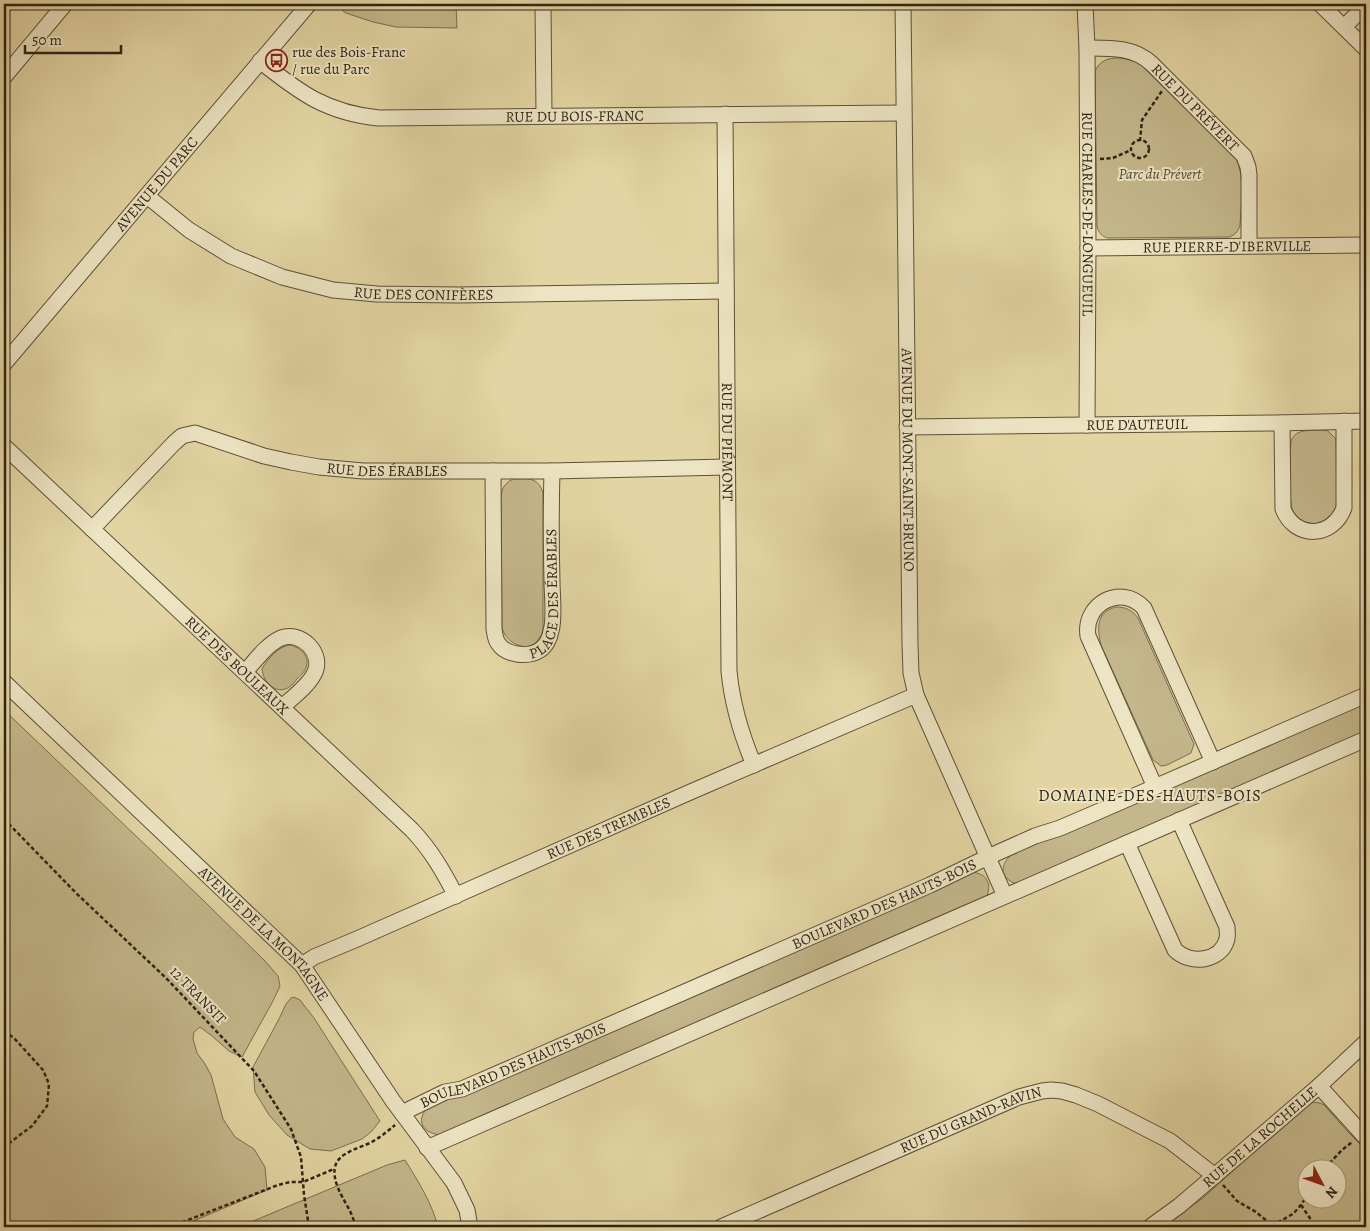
<svg xmlns="http://www.w3.org/2000/svg" width="1370" height="1231" viewBox="0 0 1370 1231" font-family="Alegreya,serif">
  <rect width="100%" height="100%" fill="#e3d5a3"/>
  <filter id="stains"><feTurbulence type="fractalNoise" baseFrequency=".004" numOctaves="4"/><feColorMatrix values="0 0 0 0 .2 0 0 0 0 .09 0 0 0 0 .02 0 0 0 .5 -.17"/></filter>
  <radialGradient id="worn" r=".72"><stop offset=".6" stop-color="#630" stop-opacity="0"/><stop offset="1" stop-color="#630" stop-opacity=".3"/></radialGradient>
  <g fill="#c4b78b" stroke="#7a6e50" fill-rule="evenodd">
    <polygon points="334,4 456,4 457,28 396,27 373,22 346,13"/>
    <path d="M 1120,58 L 1136,61 L 1140,64 L 1236,158 C 1245,177 1241,205 1240,225 C 1238,232 1235,235 1229,237 L 1107,238 C 1102,236 1099,233 1097,227 L 1095,71 C 1100,60 1108,58 1120,58 Z"/>
    <path d="M 1322,430 L 1328,431 L 1336,439 L 1337,504 C 1334,514 1327,524 1316,524 C 1307,525 1297,519 1293,511 C 1288,501 1290,454 1291,441 C 1296,428 1310,431 1322,430 Z"/>
    <path d="M 513,479 C 527,479 538,476 543,493 L 543,629 C 542,632 542,635 540,637 C 530,655 507,645 502,628 L 501,497 C 502,488 504,484 513,479 Z"/>
    <path d="M 1116,607 C 1126,607 1132,610 1138,618 L 1194,744 L 1191,753 L 1167,765 L 1161,766 L 1153,760 L 1101,645 C 1097,628 1096,612 1116,607 Z"/>
    <path d="M 290,645 C 299,647 311,656 306,667 C 305,672 300,676 297,679 C 294,683 290,688 285,689 C 280,691 275,689 271,686 C 265,681 263,676 262,669 C 268,658 278,647 290,645 Z"/>
    <path d="M 1366,700 L 1366,734 L 1016,884 C 999,877 1000,865 1012,854 Z"/>
    <polygon points="4,710 202,899 266,962 278,976 280,986 273,1001 242,1057 229,1051 212,1036 200,1027 194,1032 193,1039 197,1053 205,1064 211,1075 223,1119 235,1137 254,1149 265,1167 267,1190 179,1227 4,1227"/>
    <path d="M 969,872 C 986,872 993,883 986,898 L 443,1135 C 426,1135 414,1123 427,1108 Z"/>
    <polygon points="294,997 300,1000 314,1018 380,1121 371,1132 362,1139 331,1151 310,1149 287,1135 269,1115 255,1092 253,1067 279,1019 286,1004 291,998"/>
    <path d="M 1312,1102 L 1320,1103 L 1324,1105 L 1348,1132 L 1366,1150 L 1366,1227 L 1164,1227 L 1204,1197 L 1303,1108 ZM 1308,1168 L 1338,1168 L 1338,1198 L 1308,1198 Z"/>
    <path d="M 405,1160 C 418,1181 432,1203 438,1227 L 239,1227 L 387,1165 Z"/>
  </g>
  <g fill="none" stroke-linecap="round" stroke-linejoin="round">
    <defs>
      <g id="street">
        <polyline points="543,4 544,116"/>
        <path id="s1" d="M 903,4 L 910,644 L 911,673 L 916,695 L 1005,896"/>
        <path id="s2" d="M 1085,4 L 1087,48 L 1088,248 L 1087,425"/>
        <polyline points="1320,4 1366,49"/>
        <polyline points="1344,27 1366,5"/>
        <path id="s3" d="M 1087,48 C 1111,48 1134,47 1152,64 L 1244,156 L 1248,167 L 1249,175 L 1249,245"/>
        <path id="s4" d="M 260,61 C 300,93 327,113 379,118 L 903,113"/>
        <polyline points="4,77 65,4"/>
        <path id="s5" d="M 725,114 L 729,671 C 732,704 741,734 754,765"/>
        <path id="s6" d="M 147,196 L 189,230 L 231,256 L 282,277 L 333,290 L 377,294 L 458,295 L 726,291"/>
        <path id="s7" d="M 1088,248 L 1366,245"/>
        <path id="s8" d="M 4,364 L 309,4"/>
        <path d="M 1282,423 L 1283,509 C 1295,540 1333,538 1344,508 L 1344,421"/>
        <path id="s9" d="M 907,427 L 1275,423 L 1366,421"/>
        <path id="s10" d="M 4,446 L 412,830 C 431,850 443,871 456,896"/>
        <path id="s11" d="M 493,471 L 494,629 C 495,634 495,639 498,643 C 505,655 528,658 540,650 C 546,646 550,638 551,631 C 555,618 552,595 552,582 C 551,545 551,508 552,471"/>
        <path id="s12" d="M 92,529 L 174,443 L 182,436 L 195,433 L 264,456 L 291,462 L 319,467 L 363,471 L 552,471 L 727,467"/>
        <path d="M 245,672 C 255,661 266,645 281,638 C 301,630 325,654 314,674 C 308,686 292,698 282,707"/>
        <path id="s13" d="M 4,682 L 302,965 L 393,1101 L 454,1183 L 467,1210 L 470,1227"/>
        <path d="M 1155,787 L 1088,636 C 1083,604 1121,583 1144,608 L 1213,762"/>
        <path d="M 1127,843 L 1175,950 C 1190,965 1221,962 1227,939 C 1228,935 1227,931 1227,927 L 1179,820"/>
        <path id="s14" d="M 302,965 L 314,957 L 357,939 L 695,790 L 916,695"/>
        <polyline points="1319,1086 1366,1138"/>
        <path id="s15" d="M 402,1113 L 445,1092 L 462,1089 L 930,885 L 988,857 L 1035,836 L 1060,828 L 1095,813 L 1366,695"/>
        <polyline points="427,1148 1366,739"/>
        <path id="s16" d="M 721,1227 L 1019,1097 L 1042,1091 L 1051,1090 L 1062,1091 L 1076,1095 L 1098,1104 L 1170,1141 L 1215,1176"/>
        <path id="s17" d="M 1150,1227 L 1179,1206 L 1240,1154 L 1319,1086 L 1366,1042"/>
      </g>
    </defs>
    <use href="#street" stroke="#5c5038" stroke-width="17"/>
    <g stroke="#2f2415" stroke-width="2.5" stroke-dasharray="4 2.5" stroke-linecap="butt">
      <circle cx="1140" cy="149" r="9"/>
      <polyline points="1140,141 1142,120 1162,91"/>
      <polyline points="1100,159 1113,158 1131,150"/>
      <polyline points="4,819 77,894 166,978 254,1071 291,1129 301,1157 304,1195 309,1227"/>
      <polyline points="4,1031 14,1038 43,1070 49,1084 47,1106 32,1126 4,1147"/>
      <polyline points="1325,1168 1342,1150 1352,1142"/>
      <polyline points="1223,1185 1237,1201 1256,1212 1273,1226"/>
      <polyline points="1301,1205 1316,1227"/>
      <polyline points="170,1227 278,1185 290,1182 303,1182 334,1169"/>
      <path d="M 356,1227 C 354,1221 352,1215 349,1209 C 345,1202 341,1195 338,1188 C 326,1157 346,1153 370,1143 C 379,1138 387,1132 395,1125"/>
      <path d="M 1273,1227 C 1278,1221 1285,1219 1291,1215 C 1298,1210 1303,1202 1308,1194"/>
    </g>
    <use href="#street" stroke="#ede4c3" stroke-width="15"/>
  </g>
  <defs>
    <symbol id="bus-ring" viewBox="-11 -11 22 22"><circle r="9.5" fill="#ede4c3" stroke="#8f2418" stroke-width="1.5"/><path d="M-5-6H5V4H4V6H2V4H-2V6H-4V4H-5ZM-3.5-4V0h7V-4ZM-3.5 1.2v1.5H-2V1.2ZM2 1.2v1.5H3.5V1.2Z" fill="#8f2418"/></symbol>
  </defs>
  <g fill-rule="evenodd">
    <use href="#bus-ring" x="264" y="48" width="25" height="25"/>
  </g>
  <g text-anchor="middle" dominant-baseline="central" stroke-width="4" stroke-linejoin="round" paint-order="stroke">
    <g font-size="15" fill="#2f2415" stroke="#ede4c3" text-anchor="start">
      <text x="292" y="52">rue des Bois-Franc<tspan x="292" dy="17">/ rue du Parc</tspan></text>
    </g>
    <g font-size="15" fill="#2f2415" stroke="#ede4c3">
      <text stroke="none"><textPath href="#s3" startOffset="130">RUE DU PRÉVERT</textPath></text>
      <text stroke="none"><textPath href="#s4" startOffset="330">RUE DU BOIS-FRANC</textPath></text>
      <text stroke="none"><textPath href="#s8" startOffset="236">AVENUE DU PARC</textPath></text>
      <text stroke="none"><textPath href="#s2" startOffset="210">RUE CHARLES-DE-LONGUEUIL</textPath></text>
      <text stroke="none"><textPath href="#s7" startOffset="139">RUE PIERRE-D'IBERVILLE</textPath></text>
      <text stroke="none"><textPath href="#s6" startOffset="302">RUE DES CONIFÈRES</textPath></text>
      <text stroke="none"><textPath href="#s9" startOffset="230">RUE D'AUTEUIL</textPath></text>
      <text stroke="none"><textPath href="#s5" startOffset="328">RUE DU PIÉMONT</textPath></text>
      <text stroke="none"><textPath href="#s1" startOffset="456">AVENUE DU MONT-SAINT-BRUNO</textPath></text>
      <text stroke="none"><textPath href="#s12" startOffset="340">RUE DES ÉRABLES</textPath></text>
      <text stroke="none"><textPath href="#s11" startOffset="276">PLACE DES ÉRABLES</textPath></text>
      <text stroke="none"><textPath href="#s10" startOffset="320">RUE DES BOULEAUX</textPath></text>
      <text stroke="none"><textPath href="#s14" startOffset="336">RUE DES TREMBLES</textPath></text>
      <text stroke="none"><textPath href="#s15" startOffset="526">BOULEVARD DES HAUTS-BOIS</textPath></text>
      <text stroke="none"><textPath href="#s13" startOffset="362">AVENUE DE LA MONTAGNE</textPath></text>
      <text transform="translate(198 995) rotate(46)">12 TRANSIT</text>
      <text stroke="none"><textPath href="#s15" startOffset="121">BOULEVARD DES HAUTS-BOIS</textPath></text>
      <text stroke="none"><textPath href="#s16" startOffset="272">RUE DU GRAND-RAVIN</textPath></text>
      <text stroke="none"><textPath href="#s17" startOffset="142">RUE DE LA ROCHELLE</textPath></text>
    </g>
    <g font-size="15" font-style="italic" fill="#544932" stroke="#ede4c3">
      <text x="1160" y="174">Parc du Prévert</text>
    </g>
    <g font-size="16" letter-spacing="1" fill="#2f2415" stroke="#ede4c3">
      <text x="1150" y="796">DOMAINE-DES-HAUTS-BOIS</text>
    </g>
  </g>
  <rect width="1370" height="1231" fill="none" stroke="#e3d5a3" stroke-width="20"/>
  <rect x="5" y="5" width="1360" height="1221" fill="none" stroke="#2f2415" stroke-width="2.5"/>
  <rect x="10" y="10" width="1350" height="1211" fill="none" stroke="#2f2415"/>
  <g transform="translate(1322 1184) rotate(131)"><circle r="24" fill="#ede4c3" stroke="#a1977d"/>
  <path d="M0-4L9 19L0 12L-9 19Z" fill="#8f2418"/>
  <text y="-8" font-size="14" font-weight="bold" text-anchor="middle" fill="#2f2415">N</text>
  </g>
  <path d="M25 45v8h96v-8" fill="none" stroke="#2f2415" stroke-width="2.5"/>
  <text x="32" y="45" font-size="15" fill="#2f2415" stroke="#ede4c3" stroke-width="4" paint-order="stroke">50 m</text>
  <rect width="100%" height="100%" filter="url(#stains)"/>
  <rect width="100%" height="100%" fill="url(#worn)"/>
</svg>
